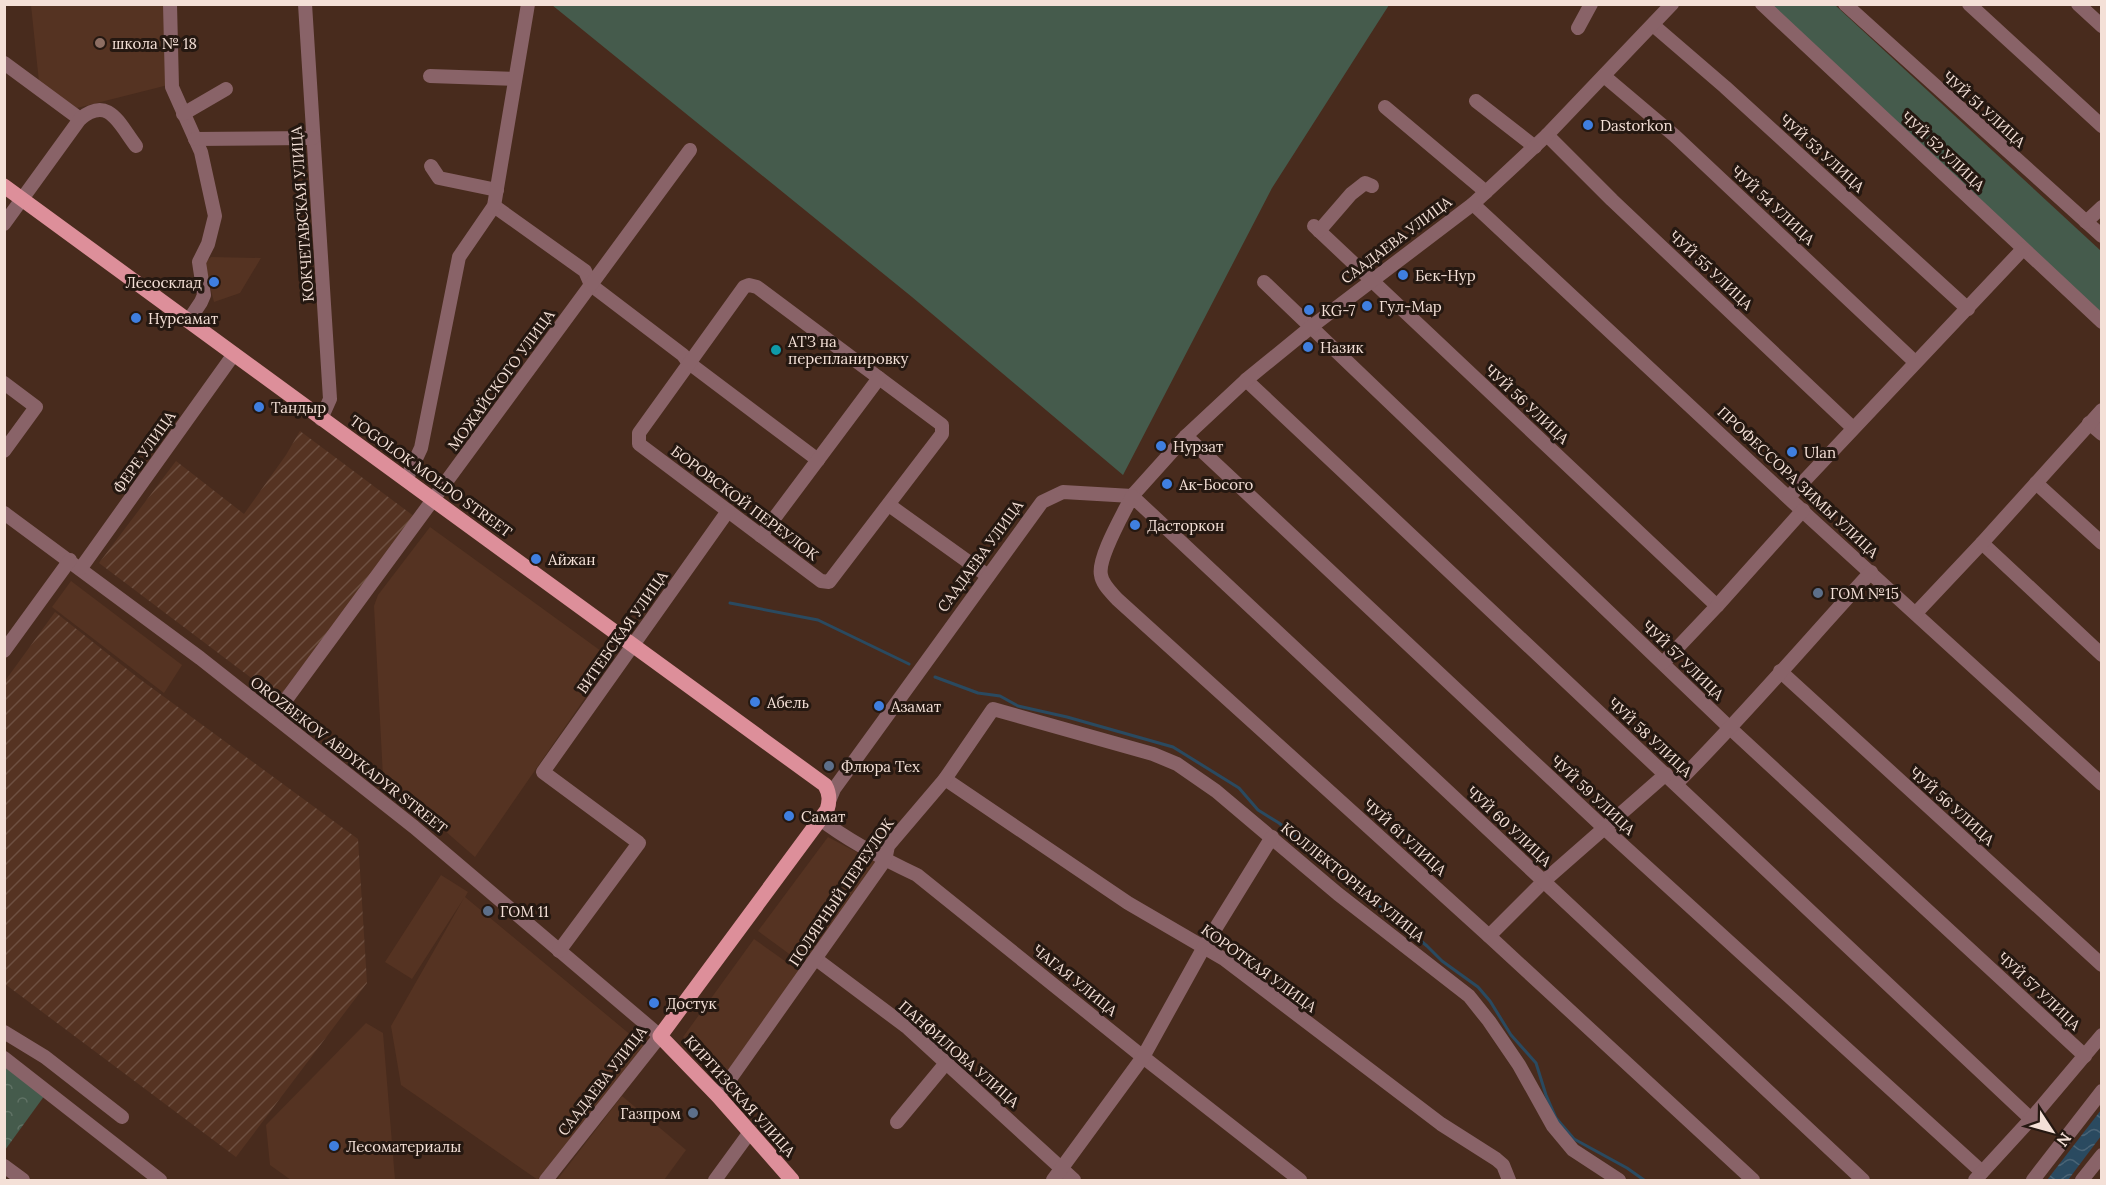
<svg xmlns="http://www.w3.org/2000/svg" width="2106" height="1185" viewBox="0 0 2106 1185" font-family="Lora,serif">
  <defs>
    <pattern id="industrial-furrows" width="10" height="10" patternUnits="userSpaceOnUse" patternTransform="scale(1.5)"><rect width="10" height="10" fill="#532"/><path d="M-1 1l2-2M0 10L10 0M9 11l2-2" fill="none" stroke="#6e5041"/></pattern>
    <pattern id="park-crowns" width="20" height="18" patternUnits="userSpaceOnUse" patternTransform="scale(1.5)"><rect width="20" height="18" fill="#455b4c"/><path d="M2 6a3 3 0 1 1 6 0M12 15a3 3 0 1 1 6 0" fill="none" stroke="#607265"/></pattern>
    <pattern id="water-waves" width="16" height="10" patternUnits="userSpaceOnUse" patternTransform="scale(1.5)"><rect width="16" height="10" fill="#2a4a60"/><path d="M0 5q4-4 8 0t8 0" fill="none" stroke="#4a6476"/></pattern>
  </defs>
  <rect width="100%" height="100%" fill="#482b1d"/>
  <g fill="#532">
    <polygon points="31,5 164,5 168,85 77,108 39,82"/>
    <polygon points="211,257 261,258 240,293 214,302 204,263"/>
    <polygon points="430,527 612,659 475,857 383,777 374,606 378,595"/>
    <polygon points="71,581 182,665 164,693 52,607"/>
    <polygon points="828,837 877,863 803,964 758,931"/>
    <polygon points="441,875 468,892 465,897 644,1046 538,1180 401,1085 391,1026 464,898 412,979 385,962"/>
    <polygon points="754,939 799,971 721,1080 683,1037"/>
    <polygon points="366,1023 383,1033 395,1180 291,1180 270,1165 266,1125"/>
    <polygon points="622,1096 686,1150 664,1180 557,1180"/>
  </g>
  <g fill="url(#industrial-furrows)">
    <polygon points="300,431 415,517 278,698 99,563 176,461 244,514 286,455"/>
    <polygon points="55,612 137,677 358,839 367,983 236,1157 5,984 5,681"/>
  </g>
  <g fill="#455b4c">
    <polygon points="552,5 1389,5 1272,188 1123,475 912,297"/>
    <polygon points="1769,5 1835,5 2101,251 2101,313"/>
  </g>
  <polygon fill="url(#park-crowns)" points="5,1064 45,1095 5,1150"/>
  <polygon fill="url(#water-waves)" points="2101,1110 2101,1136 2068,1180 2047,1180"/>
  <g fill="none" stroke-linecap="round" stroke-linejoin="round">
    <g stroke="#2a4a60" stroke-width="3">
      <polyline points="730,603 818,620 909,664"/>
      <polyline points="935,677 978,693 1000,696 1018,706 1067,717 1173,747 1239,788 1258,810 1279,823 1427,946 1442,961 1478,987 1490,1001 1511,1035 1536,1063 1546,1095 1556,1118 1574,1139 1627,1168 1644,1180"/>
    </g>
    <g stroke="#896368" stroke-width="14">
      <polyline points="170,4 172,87 201,152 215,216 208,244 199,262 204,295 201,302 189,320"/>
      <polyline points="305,4 330,399 321,419"/>
      <polyline points="1762,4 2102,322"/>
      <polyline points="1845,4 2102,236"/>
      <polyline points="1969,4 2102,126"/>
      <polyline points="2078,4 2102,26"/>
      <polyline points="1653,25 1725,87 1968,309"/>
      <polyline points="1578,28 1591,4"/>
      <polyline points="4,63 80,119"/>
      <polyline points="430,76 515,79"/>
      <polyline points="1604,76 1675,136 1915,362"/>
      <polyline points="1476,101 1535,147"/>
      <polyline points="1385,107 1486,192"/>
      <polyline points="183,114 226,89"/>
      <polyline points="1547,135 1612,200 1853,428"/>
      <polyline points="195,139 313,138"/>
      <polyline points="431,166 439,178 497,190"/>
      <polyline points="1473,204 1809,517 2102,784"/>
      <polyline points="494,206 585,271 591,285 683,355 689,363 818,460"/>
      <polyline points="2086,222 2102,207"/>
      <path d="M 4,224 L 80,119 C 109,95 119,124 136,146"/>
      <polyline points="1314,226 1717,606"/>
      <polyline points="1319,231 1351,194 1365,183 1372,186"/>
      <polyline points="1264,282 1731,729 2085,1056"/>
      <polygon points="749,285 757,287 942,425 942,434 829,582 821,581 639,444 639,433 744,287"/>
      <polyline points="1246,380 2031,1119"/>
      <polyline points="4,383 36,407 4,451"/>
      <polyline points="2089,423 2102,434"/>
      <polyline points="1186,436 1604,828 1982,1172"/>
      <polyline points="406,480 421,448 459,257 494,206 528,4"/>
      <polyline points="2036,483 2102,543"/>
      <polyline points="1789,497 2023,249"/>
      <polyline points="889,505 988,576"/>
      <polyline points="4,513 200,658 414,827 660,1036 546,1180"/>
      <polyline points="761,536 879,378"/>
      <polyline points="1982,543 2102,655"/>
      <polyline points="81,568 234,354"/>
      <polyline points="1916,613 1982,543 2102,410"/>
      <polyline points="4,651 70,560"/>
      <polyline points="1663,663 1717,606 1803,510"/>
      <polyline points="1780,671 2102,965"/>
      <polyline points="274,716 690,150"/>
      <polyline points="945,779 1128,903 1224,959 1441,1124 1496,1159 1503,1165 1509,1180"/>
      <path d="M 1676,784 C 1744,716 1806,643 1871,572"/>
      <polyline points="829,801 834,789 1042,502 1063,492 1132,496 1186,436 1246,380 1311,327 1473,204 1547,135 1672,4"/>
      <path d="M 820,819 C 850,842 883,859 917,875 L 1143,1057 L 1300,1180"/>
      <polyline points="1489,936 1544,881 1666,774"/>
      <polyline points="559,951 639,843 543,772 728,511"/>
      <polyline points="816,959 908,1028 1074,1180"/>
      <polyline points="4,1032 45,1057 122,1117"/>
      <polyline points="4,1058 160,1180"/>
      <polyline points="718,1096 885,860 888,846 945,779 993,709 1153,754 1177,764 1216,791 1338,894 1469,996 1489,1021 1519,1065 1553,1126 1573,1150 1619,1180"/>
      <polyline points="897,1122 946,1063"/>
      <polyline points="4,1166 23,1180"/>
      <polyline points="715,1180 750,1132"/>
      <polyline points="1053,1180 1143,1057 1204,947 1272,837"/>
      <path d="M 1753,1180 L 1489,936 L 1117,599 C 1111,592 1102,584 1101,575 C 1097,558 1124,513 1132,496 L 1863,1180"/>
      <polyline points="1975,1180 2031,1119 2102,1035"/>
      <polyline points="2033,1180 2102,1091"/>
      <polyline points="2082,1180 2102,1155"/>
    </g>
    <path stroke="#dd8f9a" stroke-width="15" d="M 4,186 C 277,386 551,586 825,785 C 830,794 830,801 827,810 L 660,1036 L 718,1096 L 792,1180"/>
  </g>
  <circle fill="#8d6e63" stroke="#251811" stroke-width="2" cx="100" cy="43" r="6"/>
  <g fill="#3f7fe0" stroke="#251811" stroke-width="2">
    <circle cx="1588" cy="125" r="6"/>
    <circle cx="1403" cy="275" r="6"/>
    <circle cx="214" cy="282" r="6"/>
    <circle cx="1367" cy="306" r="6"/>
    <circle cx="1309" cy="310" r="6"/>
    <circle cx="136" cy="318" r="6"/>
    <circle cx="1308" cy="347" r="6"/>
    <circle cx="259" cy="407" r="6"/>
    <circle cx="1161" cy="446" r="6"/>
    <circle cx="1792" cy="452" r="6"/>
    <circle cx="1167" cy="484" r="6"/>
    <circle cx="1135" cy="525" r="6"/>
    <circle cx="536" cy="559" r="6"/>
    <circle cx="755" cy="702" r="6"/>
    <circle cx="879" cy="706" r="6"/>
    <circle cx="789" cy="816" r="6"/>
    <circle cx="654" cy="1003" r="6"/>
    <circle cx="334" cy="1146" r="6"/>
  </g>
  <circle fill="#0f9aa8" stroke="#251811" stroke-width="2" cx="776" cy="350" r="6"/>
  <g fill="#5c6f8a" stroke="#251811" stroke-width="2">
    <circle cx="1818" cy="593" r="6"/>
    <circle cx="829" cy="766" r="6"/>
    <circle cx="488" cy="911" r="6"/>
    <circle cx="693" cy="1113" r="6"/>
  </g>
  <g text-anchor="middle" dominant-baseline="central" stroke-width="6" stroke-linejoin="round" paint-order="stroke">
    <g font-size="15" fill="#f4e0d7" stroke="#251811" text-anchor="start">
      <text x="112" y="43">школа № 18</text>
      <text x="1600" y="125">Dastorkon</text>
      <text x="1415" y="275">Бек-Нур</text>
      <text x="202" y="282" text-anchor="end">Лесосклад</text>
      <text x="1379" y="306">Гул-Мар</text>
      <text x="1321" y="310">KG-7</text>
      <text x="148" y="318">Нурсамат</text>
      <text x="788" y="341">АТЗ на<tspan x="788" dy="17">перепланировку</tspan></text>
      <text x="1320" y="347">Назик</text>
      <text x="271" y="407">Тандыр</text>
      <text x="1173" y="446">Нурзат</text>
      <text x="1804" y="452">Ulan</text>
      <text x="1179" y="484">Ак-Босого</text>
      <text x="1147" y="525">Дасторкон</text>
      <text x="548" y="559">Айжан</text>
      <text x="1830" y="593">ГОМ №15</text>
      <text x="767" y="702">Абель</text>
      <text x="891" y="706">Азамат</text>
      <text x="841" y="766">Флюра Тех</text>
      <text x="801" y="816">Самат</text>
      <text x="500" y="911">ГОМ 11</text>
      <text x="666" y="1003">Достук</text>
      <text x="681" y="1113" text-anchor="end">Газпром</text>
      <text x="346" y="1146">Лесоматериалы</text>
    </g>
    <g font-size="15" fill="#f4e0d7" stroke="#251811">
      <text transform="translate(1984 109) rotate(42)">ЧУЙ 51 УЛИЦА</text>
      <text transform="translate(1943 151) rotate(43)">ЧУЙ 52 УЛИЦА</text>
      <text transform="translate(1822 153) rotate(42)">ЧУЙ 53 УЛИЦА</text>
      <text transform="translate(1773 205) rotate(43)">ЧУЙ 54 УЛИЦА</text>
      <text transform="translate(302 214) rotate(-94)">КОКЧЕТАВСКАЯ УЛИЦА</text>
      <text transform="translate(1396 240) rotate(-37)">СААДАЕВА УЛИЦА</text>
      <text transform="translate(1711 270) rotate(43)">ЧУЙ 55 УЛИЦА</text>
      <text transform="translate(501 380) rotate(-54)">МОЖАЙСКОГО УЛИЦА</text>
      <text transform="translate(1527 404) rotate(43)">ЧУЙ 56 УЛИЦА</text>
      <text transform="translate(144 452) rotate(-55)">ФЕРЕ УЛИЦА</text>
      <text transform="translate(431 476) rotate(36)">TOGOLOK MOLDO STREET</text>
      <text transform="translate(1798 482) rotate(43)">ПРОФЕССОРА ЗИМЫ УЛИЦА</text>
      <text transform="translate(745 503) rotate(37)">БОРОВСКОЙ ПЕРЕУЛОК</text>
      <text transform="translate(980 556) rotate(-54)">СААДАЕВА УЛИЦА</text>
      <text transform="translate(622 632) rotate(-55)">ВИТЕБСКАЯ УЛИЦА</text>
      <text transform="translate(1683 660) rotate(44)">ЧУЙ 57 УЛИЦА</text>
      <text transform="translate(1650 737) rotate(43)">ЧУЙ 58 УЛИЦА</text>
      <text transform="translate(349 755) rotate(38)">OROZBEKOV ABDYKADYR STREET</text>
      <text transform="translate(1593 795) rotate(43)">ЧУЙ 59 УЛИЦА</text>
      <text transform="translate(1952 806) rotate(42)">ЧУЙ 56 УЛИЦА</text>
      <text transform="translate(1509 826) rotate(43)">ЧУЙ 60 УЛИЦА</text>
      <text transform="translate(1405 837) rotate(42)">ЧУЙ 61 УЛИЦА</text>
      <text transform="translate(1353 882) rotate(39)">КОЛЛЕКТОРНАЯ УЛИЦА</text>
      <text transform="translate(841 892) rotate(-56)">ПОЛЯРНЫЙ ПЕРЕУЛОК</text>
      <text transform="translate(1259 968) rotate(36)">КОРОТКАЯ УЛИЦА</text>
      <text transform="translate(1075 980) rotate(39)">ЧАГАЯ УЛИЦА</text>
      <text transform="translate(2039 991) rotate(43)">ЧУЙ 57 УЛИЦА</text>
      <text transform="translate(959 1054) rotate(41)">ПАНФИЛОВА УЛИЦА</text>
      <text transform="translate(602 1081) rotate(-52)">СААДАЕВА УЛИЦА</text>
      <text transform="translate(740 1096) rotate(48)">КИРГИЗСКАЯ УЛИЦА</text>
    </g>
  </g>
  <rect width="2106" height="1185" fill="none" stroke="#f4e0d7" stroke-width="12"/>
  <g transform="translate(2052 1131) rotate(126)" stroke="#251811" stroke-width="4.5" paint-order="stroke">
  <path d="M0-4.5L10 22L0 15L-10 22Z" fill="#f4e0d7"/>
  <text y="-9" font-size="16" font-weight="bold" text-anchor="middle" fill="#f4e0d7">N</text>
  </g>
</svg>
